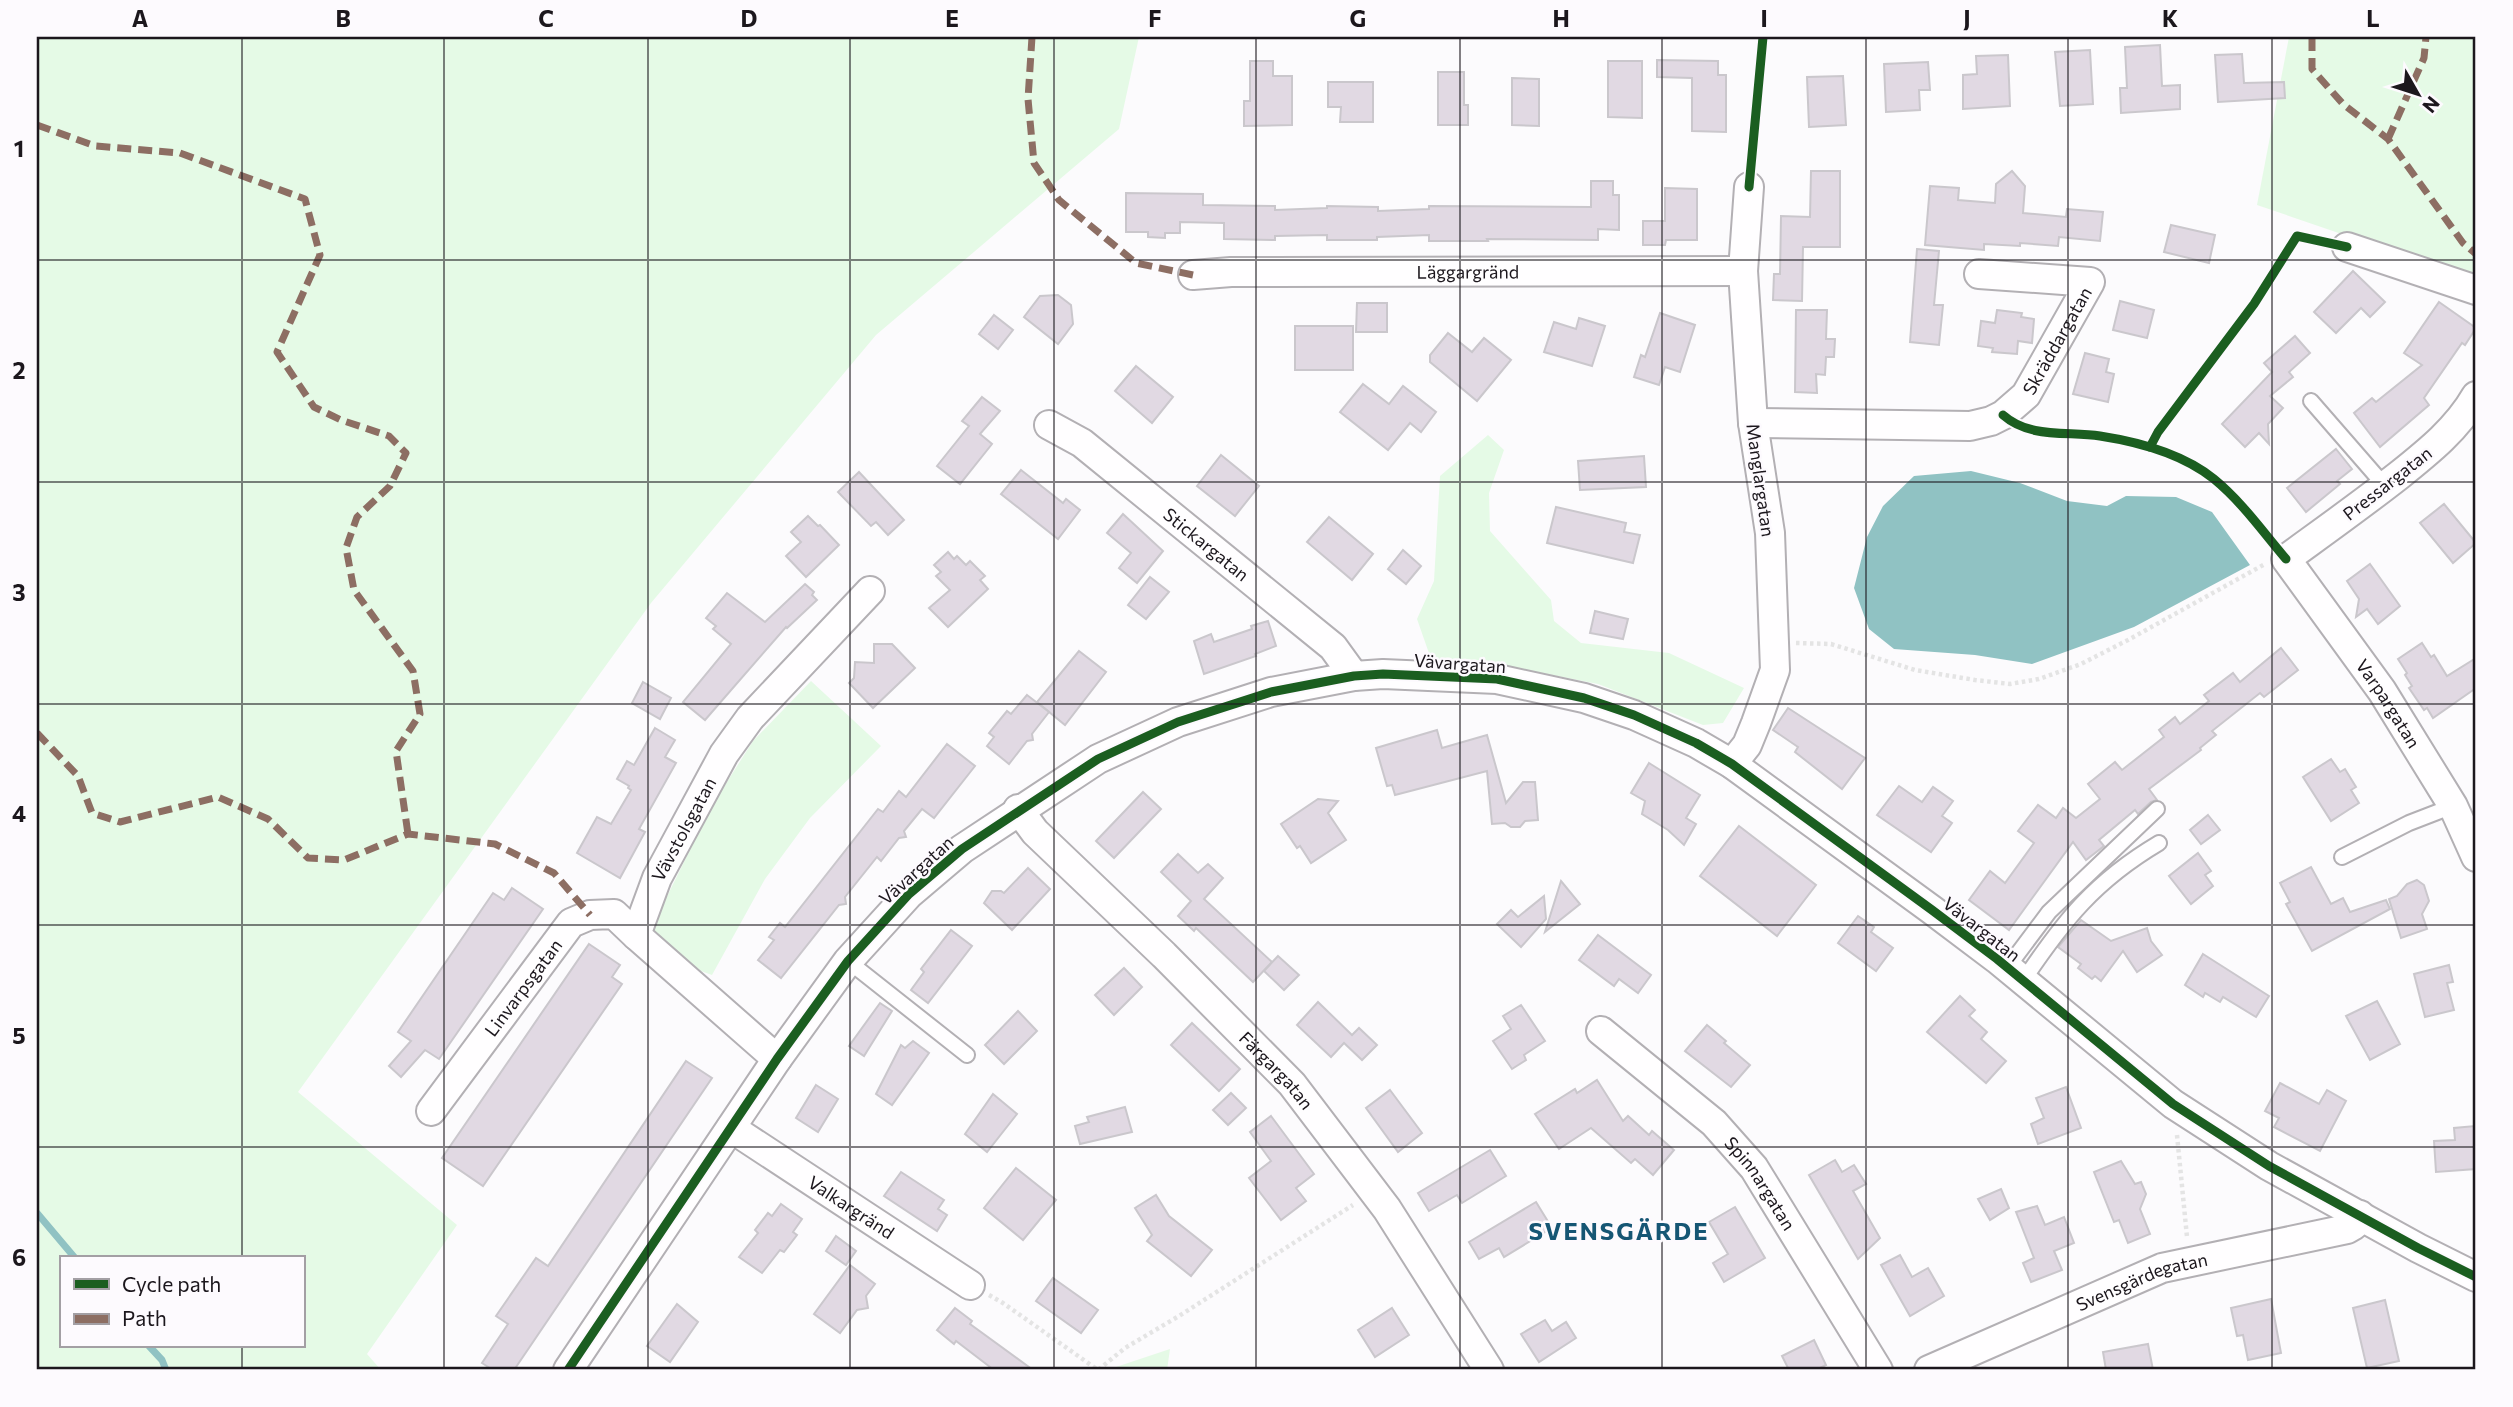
<svg xmlns="http://www.w3.org/2000/svg" width="2513" height="1407" viewBox="0 0 2513 1407" font-family="Commissioner,sans-serif">
  <rect width="100%" height="100%" fill="#fcfbfd"/>
  <g fill="#e5fae6" fill-rule="evenodd">
    <path d="M 37,37 L 1139,37 L 1119,129 L 876,335 L 651,603 L 298,1092 L 457,1225 L 367,1354 L 381,1370 L 37,1370 ZM 61,1258 L 303,1258 L 303,1346 L 61,1346 Z"/>
    <polygon points="2289,37 2476,37 2476,280 2257,205"/>
    <polygon points="1488,435 1504,450 1489,493 1490,531 1551,600 1554,621 1581,643 1669,653 1744,688 1723,723 1703,725 1598,684 1506,666 1431,659 1417,619 1434,581 1440,476"/>
    <polygon points="811,681 881,746 810,818 765,879 712,975 687,966 650,931 711,807 753,741"/>
    <polygon points="1170,1349 1167,1370 1110,1370 1113,1368"/>
  </g>
  <polygon fill="#90c2c3" points="1971,471 2020,483 2067,501 2107,506 2126,496 2176,497 2212,512 2250,565 2134,627 2032,664 1975,655 1894,649 1869,629 1854,588 1867,537 1883,506 1914,476"/>
  <g fill="none" stroke-linecap="round" stroke-linejoin="round">
    <g stroke="#90c2c3" stroke-width="7">
      <polyline points="37,1213 75,1258"/>
      <polyline points="149,1346 162,1360 166,1370"/>
    </g>
  </g>
  <g fill="#e1d9e3" stroke="#cac7cc" stroke-width="2">
    <polygon points="2160,45 2162,86 2180,85 2180,109 2121,113 2120,88 2127,88 2125,47"/>
    <polygon points="2090,50 2093,104 2060,106 2055,52"/>
    <polygon points="2242,54 2244,83 2284,82 2285,98 2218,102 2215,55"/>
    <polygon points="2008,55 2010,106 1963,109 1963,75 1977,74 1976,56"/>
    <polygon points="1657,60 1718,61 1718,75 1726,75 1726,132 1692,131 1692,78 1657,77"/>
    <polygon points="1250,61 1273,61 1273,76 1292,76 1292,125 1244,126 1244,101 1250,101"/>
    <polygon points="1608,61 1642,61 1642,118 1608,117"/>
    <polygon points="1928,62 1930,90 1919,90 1920,110 1886,112 1884,64"/>
    <polygon points="1438,72 1464,72 1464,105 1468,105 1468,125 1438,125"/>
    <polygon points="1843,76 1846,125 1809,127 1807,77"/>
    <polygon points="1512,78 1539,79 1539,126 1512,125"/>
    <polygon points="1328,82 1373,82 1373,122 1340,122 1341,107 1328,107"/>
    <polygon points="1811,171 1840,171 1840,247 1803,247 1802,301 1773,300 1774,274 1780,274 1781,216 1810,217"/>
    <polygon points="2012,171 2025,186 2023,213 2066,217 2067,209 2103,212 2100,241 2059,237 2058,246 2020,243 2020,246 1984,244 1984,250 1925,245 1930,186 1959,188 1958,200 1995,203 1996,184"/>
    <polygon points="1591,181 1613,181 1613,195 1619,195 1619,230 1598,229 1598,240 1487,239 1488,241 1429,241 1429,235 1377,237 1377,240 1327,240 1327,235 1275,236 1275,240 1224,239 1224,223 1180,222 1180,233 1165,233 1165,238 1148,237 1148,232 1126,232 1126,193 1203,194 1203,205 1275,206 1275,210 1327,208 1327,206 1378,207 1378,211 1429,209 1429,206 1591,207"/>
    <polygon points="1665,188 1697,189 1697,240 1666,240 1665,245 1643,245 1643,221 1665,221"/>
    <polygon points="2171,225 2215,235 2209,263 2164,252"/>
    <polygon points="1917,249 1939,251 1934,305 1943,305 1939,345 1910,342"/>
    <polygon points="2353,271 2385,302 2370,317 2361,308 2336,333 2314,312"/>
    <polygon points="1058,295 1071,305 1073,324 1058,344 1024,317 1040,296"/>
    <polygon points="2120,301 2154,310 2147,338 2113,330"/>
    <polygon points="2439,302 2476,328 2465,345 2462,343 2424,398 2429,405 2380,447 2354,413 2372,398 2376,402 2422,365 2404,353"/>
    <polygon points="1357,303 1387,303 1387,332 1356,332"/>
    <polygon points="1796,310 1827,310 1826,339 1835,339 1834,357 1826,357 1825,375 1816,374 1817,393 1795,392"/>
    <polygon points="1997,310 2022,313 2021,317 2034,319 2032,343 2018,341 2017,354 1992,352 1993,348 1978,346 1981,321 1995,323"/>
    <polygon points="1660,313 1695,325 1680,372 1665,367 1659,385 1634,377 1641,355 1645,357"/>
    <polygon points="994,315 1013,330 998,349 979,334"/>
    <polygon points="1579,318 1605,326 1592,366 1544,352 1554,322 1576,329"/>
    <rect x="1295" y="326" width="58" height="44"/>
    <polygon points="1448,333 1472,352 1484,338 1511,360 1477,401 1430,362 1430,355"/>
    <polygon points="2295,336 2310,353 2289,372 2293,377 2270,396 2283,408 2268,424 2269,444 2259,433 2245,447 2222,424 2272,372 2264,363"/>
    <polygon points="2085,353 2109,359 2106,372 2114,374 2108,402 2073,394"/>
    <polygon points="1136,366 1173,397 1152,423 1115,391"/>
    <polygon points="1363,384 1389,404 1403,386 1436,412 1421,432 1410,423 1388,450 1340,412"/>
    <polygon points="982,397 1000,411 980,434 992,444 960,484 937,466 969,426 962,421"/>
    <polygon points="2336,449 2352,469 2337,481 2340,484 2306,512 2287,488"/>
    <polygon points="1221,455 1259,486 1235,516 1197,486"/>
    <polygon points="1644,456 1646,487 1580,490 1578,461"/>
    <polygon points="1021,470 1063,503 1066,499 1080,510 1058,539 1001,494"/>
    <polygon points="859,472 904,520 888,535 876,522 871,526 838,492"/>
    <polygon points="2444,504 2476,543 2453,563 2420,523"/>
    <polygon points="1556,507 1626,523 1624,532 1640,535 1633,563 1547,543"/>
    <polygon points="1123,514 1163,551 1137,583 1119,568 1131,553 1107,533"/>
    <polygon points="808,516 818,526 820,525 839,545 806,577 786,556 801,542 791,532"/>
    <polygon points="1329,517 1373,554 1352,580 1307,542"/>
    <polygon points="1403,550 1421,566 1406,584 1388,569"/>
    <polygon points="948,552 954,559 957,556 966,565 970,561 985,576 980,580 988,589 948,627 929,608 950,590 936,576 941,572 934,565"/>
    <polygon points="2370,564 2400,606 2378,624 2367,609 2356,617 2359,599 2347,581"/>
    <polygon points="1150,577 1169,592 1146,619 1128,605"/>
    <polygon points="805,584 814,592 812,595 817,600 787,628 786,627 705,720 683,702 731,644 713,629 716,626 706,618 727,593 765,622"/>
    <polygon points="1595,611 1628,619 1623,639 1590,633"/>
    <polygon points="1268,621 1276,646 1255,654 1256,656 1204,674 1194,641 1211,634 1214,642 1252,629 1251,626"/>
    <polygon points="2422,643 2431,657 2434,655 2447,676 2476,658 2476,688 2433,718 2427,708 2424,710 2409,688 2412,686 2405,675 2407,673 2398,659"/>
    <polygon points="874,644 892,644 915,668 873,708 849,683 854,678 855,662 874,663"/>
    <polygon points="2281,648 2298,670 2264,697 2260,693 2212,731 2216,735 2200,748 2201,750 2149,789 2157,800 2151,802 2138,814 2135,810 2099,840 2104,846 2086,860 2073,842 2009,930 1969,900 1990,871 2005,883 2034,843 2018,831 2038,805 2056,818 2063,808 2076,818 2100,799 2088,784 2115,762 2122,770 2164,737 2159,730 2175,717 2180,724 2209,701 2204,695 2233,673 2240,682"/>
    <polygon points="1079,651 1106,672 1065,725 1037,702"/>
    <polygon points="643,682 671,698 660,719 632,703"/>
    <polygon points="1027,695 1049,712 1032,734 1033,740 1027,741 1009,764 987,746 994,737 989,733 1007,711 1011,714"/>
    <polygon points="1788,708 1865,758 1842,789 1795,752 1798,747 1773,730"/>
    <polygon points="655,728 675,740 665,757 676,763 639,829 645,832 620,878 577,853 597,817 611,824 631,790 628,788 629,786 617,779 627,761 634,765"/>
    <polygon points="1437,730 1442,748 1487,735 1506,803 1523,782 1535,782 1538,820 1525,821 1520,827 1511,827 1505,823 1492,824 1487,771 1395,795 1392,785 1387,786 1376,748"/>
    <polygon points="947,744 975,766 934,818 922,809 904,831 906,837 899,838 881,861 877,857 845,897 846,904 839,905 781,978 758,960 774,940 769,937 780,923 785,927 878,809 883,812 899,791 906,797"/>
    <polygon points="2331,759 2340,772 2345,769 2356,787 2351,790 2359,803 2331,821 2303,777"/>
    <polygon points="1649,763 1700,795 1686,818 1696,824 1684,845 1668,830 1642,814 1645,801 1631,793"/>
    <polygon points="1899,786 1922,802 1933,787 1953,801 1942,816 1952,823 1931,852 1877,815"/>
    <polygon points="1143,792 1161,809 1114,858 1096,841"/>
    <polygon points="1318,799 1338,801 1328,813 1346,840 1311,863 1300,846 1297,848 1281,824"/>
    <polygon points="2208,815 2220,830 2201,844 2190,830"/>
    <polygon points="1739,826 1816,885 1777,936 1700,876"/>
    <polygon points="2198,853 2211,871 2205,875 2213,886 2191,904 2169,876"/>
    <polygon points="1178,854 1198,873 1208,864 1223,878 1204,899 1272,962 1253,982 1196,928 1194,931 1178,916 1191,901 1161,872"/>
    <polygon points="2311,867 2331,904 2343,898 2350,912 2386,900 2390,909 2312,951 2286,904 2290,902 2280,883"/>
    <polygon points="1028,868 1050,889 1012,930 984,903 992,891 1001,891 1004,893"/>
    <polygon points="2417,880 2424,885 2429,901 2422,914 2427,929 2401,938 2389,899 2397,896 2407,884"/>
    <polygon points="1561,881 1580,904 1545,932"/>
    <polygon points="512,888 543,909 439,1059 425,1050 401,1077 389,1066 411,1041 398,1032 493,893 504,900"/>
    <polygon points="1544,896 1546,919 1521,947 1497,924 1511,910 1518,917"/>
    <polygon points="1858,916 1874,927 1871,932 1893,948 1876,971 1838,943"/>
    <polygon points="2081,920 2111,941 2147,928 2151,941 2162,955 2137,972 2123,951 2101,981 2095,976 2092,979 2078,968 2081,964 2058,947"/>
    <polygon points="951,930 972,946 928,1003 911,990 924,972 921,969"/>
    <polygon points="1598,935 1651,975 1638,993 1619,979 1614,986 1579,960"/>
    <polygon points="589,944 620,965 612,977 622,984 483,1186 442,1158"/>
    <polygon points="2203,954 2269,996 2256,1017 2223,997 2220,1002 2205,993 2203,997 2185,985"/>
    <polygon points="1278,956 1299,975 1284,990 1264,971"/>
    <polygon points="2449,965 2453,982 2447,983 2454,1010 2425,1017 2414,974"/>
    <polygon points="1124,968 1142,987 1114,1015 1095,995"/>
    <polygon points="1960,996 1975,1010 1969,1016 1987,1032 1981,1039 2006,1061 1986,1083 1927,1032"/>
    <polygon points="2377,1001 2400,1044 2370,1060 2346,1016"/>
    <polygon points="1318,1002 1352,1035 1359,1028 1377,1045 1362,1060 1344,1043 1331,1057 1297,1025"/>
    <polygon points="880,1003 892,1011 864,1056 849,1046"/>
    <polygon points="1521,1005 1545,1041 1524,1055 1526,1060 1512,1069 1493,1041 1511,1029 1503,1016"/>
    <polygon points="1018,1011 1037,1031 1004,1064 985,1045"/>
    <polygon points="1192,1023 1240,1069 1219,1091 1171,1045"/>
    <polygon points="1707,1025 1726,1041 1724,1043 1750,1065 1731,1087 1685,1051"/>
    <polygon points="913,1041 929,1053 892,1105 876,1094 901,1045 905,1048"/>
    <polygon points="686,1061 712,1078 514,1370 493,1370 482,1363 508,1324 496,1316 536,1258 548,1266"/>
    <polygon points="1597,1080 1623,1121 1628,1116 1649,1135 1652,1131 1674,1150 1653,1175 1635,1159 1631,1163 1591,1128 1559,1149 1535,1114 1575,1089 1577,1093"/>
    <polygon points="2280,1083 2319,1104 2327,1090 2346,1101 2320,1151 2274,1127 2279,1118 2265,1111"/>
    <polygon points="816,1085 838,1099 818,1132 796,1118"/>
    <polygon points="2066,1087 2081,1128 2038,1144 2031,1124 2044,1118 2036,1098"/>
    <polygon points="1390,1090 1422,1133 1398,1152 1366,1108"/>
    <polygon points="1231,1093 1246,1108 1228,1125 1213,1110"/>
    <polygon points="993,1094 1017,1114 987,1152 965,1134"/>
    <polygon points="1125,1107 1132,1132 1080,1144 1075,1126 1089,1122 1087,1117"/>
    <polygon points="1271,1116 1314,1174 1296,1188 1306,1201 1281,1220 1249,1178 1271,1161 1250,1132"/>
    <polygon points="2475,1126 2476,1169 2436,1172 2434,1141 2455,1140 2454,1128"/>
    <polygon points="1490,1150 1506,1176 1462,1203 1457,1195 1429,1211 1418,1193"/>
    <polygon points="1835,1160 1842,1172 1854,1165 1866,1184 1853,1191 1880,1238 1858,1259 1809,1175"/>
    <polygon points="2121,1161 2135,1184 2141,1182 2146,1194 2140,1209 2150,1234 2128,1243 2119,1220 2114,1222 2094,1172"/>
    <polygon points="1016,1168 1056,1200 1023,1240 984,1208"/>
    <polygon points="901,1172 944,1200 938,1209 947,1215 937,1231 884,1196"/>
    <polygon points="2001,1189 2009,1208 1990,1220 1978,1199"/>
    <polygon points="1156,1195 1169,1216 1212,1250 1191,1276 1147,1241 1152,1235 1135,1208"/>
    <polygon points="1536,1202 1552,1228 1504,1257 1499,1248 1479,1259 1469,1242"/>
    <polygon points="781,1204 802,1219 793,1232 797,1235 784,1252 780,1250 762,1273 739,1257 758,1233 755,1230 768,1213 772,1216"/>
    <polygon points="2037,1206 2045,1225 2064,1217 2074,1243 2054,1251 2062,1270 2031,1282 2023,1263 2034,1258 2016,1212"/>
    <polygon points="1735,1207 1765,1258 1724,1282 1713,1263 1728,1254 1709,1222"/>
    <polygon points="836,1236 856,1251 846,1265 826,1251"/>
    <polygon points="1900,1255 1912,1277 1928,1268 1944,1296 1910,1316 1881,1265"/>
    <polygon points="850,1265 875,1284 866,1296 868,1308 857,1310 840,1333 814,1314"/>
    <polygon points="1053,1278 1098,1310 1081,1333 1036,1301"/>
    <polygon points="2271,1299 2281,1353 2248,1360 2243,1335 2237,1336 2231,1308"/>
    <polygon points="2385,1300 2399,1361 2367,1368 2353,1308"/>
    <polygon points="677,1304 698,1322 670,1362 647,1346"/>
    <polygon points="955,1308 972,1321 970,1324 1033,1370 994,1370 956,1341 954,1344 937,1330"/>
    <polygon points="1392,1308 1409,1335 1375,1357 1358,1330"/>
    <polygon points="1545,1320 1552,1331 1566,1322 1576,1338 1539,1362 1521,1334"/>
    <polygon points="1814,1340 1826,1365 1816,1370 1789,1370 1782,1356"/>
    <polygon points="2148,1344 2153,1370 2106,1370 2103,1352"/>
  </g>
  <g fill="none" stroke-linecap="round" stroke-linejoin="round">
    <defs>
      <g id="service">
        <polyline points="2311,401 2385,486"/>
        <polyline points="2342,857 2409,823 2453,806"/>
        <polyline points="848,961 967,1055"/>
        <polyline points="2007,968 2049,912 2157,809"/>
        <path d="M 2023,981 C 2064,920 2095,881 2159,843"/>
      </g>
      <g id="minor">
        <polyline points="2347,247 2476,290"/>
        <path id="s1" d="M 1193,275 L 1231,272 L 1743,271"/>
        <path id="s2" d="M 2476,396 C 2457,429 2428,452 2398,476 C 2361,505 2323,532 2286,559 L 2382,691 L 2453,806 L 2476,857"/>
        <path id="s3" d="M 1753,423 L 1970,426 L 1991,421 L 2003,415 L 2026,395 L 2090,282 L 1979,274"/>
        <path id="s4" d="M 1049,425 L 1082,443 L 1333,647 L 1354,676"/>
        <polyline points="1732,764 1747,745 1756,723 1775,670 1770,533 1753,423 1743,271 1749,187"/>
        <path id="s5" d="M 1018,809 L 1035,832 L 1164,955 L 1292,1084 L 1387,1209 L 1489,1370"/>
        <path id="s6" d="M 1601,1031 L 1714,1123 L 1754,1168 L 1878,1370"/>
        <path id="s7" d="M 777,1059 L 636,935 L 657,878 L 724,754 L 750,718 L 870,591"/>
        <path id="s8" d="M 431,1111 L 571,923 L 590,915 L 614,914 L 636,935"/>
        <path id="s9" d="M 731,1128 L 970,1285"/>
        <polyline points="568,1370 777,1059 848,961 909,894 962,849 1098,759 1178,722 1271,692 1354,676 1383,674 1497,679 1584,698 1634,715 1696,743 1732,764 1932,910 1997,959 2173,1104 2269,1166 2418,1248 2476,1277"/>
        <path id="s10" d="M 1929,1370 L 2162,1268 L 2347,1229 L 2354,1225 L 2360,1215"/>
      </g>
    </defs>
    <use href="#service" stroke="#b3b0b4" stroke-width="18"/>
    <use href="#minor" stroke="#b3b0b4" stroke-width="32"/>
    <g stroke="#e4e4e4" stroke-width="4.5" stroke-dasharray="3.5 3.5" stroke-linecap="butt">
      <polyline points="1796,643 1831,644 1915,670 1975,680 2010,684 2039,679 2081,664 2128,640 2265,564"/>
      <polyline points="2177,1135 2187,1237"/>
      <polyline points="989,1295 1003,1303 1098,1370 1125,1348 1179,1316 1353,1205"/>
    </g>
    <use href="#service" stroke="#fffeff" stroke-width="14"/>
    <use href="#minor" stroke="#fffeff" stroke-width="28"/>
    <g stroke="#8d6e63" stroke-width="7" stroke-dasharray="14 7" stroke-linecap="butt">
      <polyline points="1032,37 1028,99 1034,163 1059,200 1136,263 1193,275"/>
      <polyline points="2312,37 2312,69 2343,104 2388,139 2463,243 2476,254"/>
      <polyline points="37,125 95,146 180,153 305,199 320,255 277,352 314,407 341,420 389,436 406,453 390,486 357,517 346,548 354,590 413,671 420,714 396,751 408,834"/>
      <polyline points="2388,139 2424,58 2426,37"/>
      <polyline points="37,733 78,776 92,813 120,822 218,797 268,819 308,858 344,860 408,834 495,844 554,873 590,915"/>
    </g>
    <defs>
      <g id="cycleway">
        <polyline points="1749,187 1763,37"/>
        <path d="M 2003,415 C 2030,439 2068,431 2100,436 C 2139,442 2183,454 2214,479 C 2242,502 2263,532 2286,559"/>
        <polyline points="2150,447 2158,432 2254,304 2297,236 2347,247"/>
        <polyline points="568,1370 777,1059 848,961 909,894 962,849 1098,759 1178,722 1271,692 1354,676 1383,674 1497,679 1584,698 1634,715 1696,743 1732,764 1932,910 1997,959 2173,1104 2269,1166 2418,1248 2476,1277"/>
      </g>
    </defs>
    <use href="#cycleway" stroke="#fdfafe" stroke-width="13"/>
    <use href="#cycleway" stroke="#1b5e20" stroke-width="9"/>
  </g>
  <path fill="none" stroke="#1c171d" stroke-width="2" stroke-opacity="0.55" d="M 242,37 L 242,1258M 444,37 L 444,1370M 648,37 L 648,1370M 850,37 L 850,1370M 1054,37 L 1054,1370M 1256,37 L 1256,1370M 1460,37 L 1460,1370M 1662,37 L 1662,1370M 1866,37 L 1866,1370M 2068,37 L 2068,1370M 2272,37 L 2272,1370M 37,260 L 2476,260M 37,482 L 2476,482M 37,704 L 2476,704M 37,925 L 2476,925M 37,1147 L 2476,1147M 242,1346 L 242,1370"/>
  <g text-anchor="middle" dominant-baseline="central" stroke-width="5" stroke-linejoin="round" paint-order="stroke">
    <g font-size="18" fill="#1c171d" stroke="#fdfafe">
      <text stroke="none"><textPath href="#s1" startOffset="275">Läggargränd</textPath></text>
      <text stroke="none"><textPath href="#s3" startOffset="345">Skräddargatan</textPath></text>
      <text transform="translate(1761 480) rotate(82)">Manglargatan</text>
      <text transform="translate(2387 483) rotate(-38)">Pressargatan</text>
      <text stroke="none"><textPath href="#s4" startOffset="198">Stickargatan</textPath></text>
      <text transform="translate(1460 663) rotate(4)">Vävargatan</text>
      <text stroke="none"><textPath href="#s2" startOffset="429">Varpargatan</textPath></text>
      <text stroke="none"><textPath href="#s7" startOffset="304">Vävstolsgatan</textPath></text>
      <text transform="translate(916 870) rotate(-42)">Vävargatan</text>
      <text transform="translate(1982 929) rotate(38)">Vävargatan</text>
      <text stroke="none"><textPath href="#s8" startOffset="154">Linvarpsgatan</textPath></text>
      <text stroke="none"><textPath href="#s5" startOffset="368">Färgargatan</textPath></text>
      <text stroke="none"><textPath href="#s6" startOffset="222">Spinnargatan</textPath></text>
      <text stroke="none"><textPath href="#s9" startOffset="144">Valkargränd</textPath></text>
      <text stroke="none"><textPath href="#s10" startOffset="231">Svensgärdegatan</textPath></text>
    </g>
    <g font-size="24" font-weight="bold" letter-spacing="2" fill="#165674" stroke="#fdfafe">
      <text x="1619" y="1230">SVENSGÄRDE</text>
    </g>
  </g>
  <rect width="2513" height="1407" fill="none" stroke="#fdfafe" stroke-width="77"/>
  <rect x="60" y="1256" width="245" height="91" fill="#fdfafe" stroke="#a39fa4" stroke-width="2"/>
  <rect x="74" y="1279" width="35" height="10" fill="#1b5e20" stroke="#a39fa4" stroke-width="2"/>
  <text x="122" y="1292" font-size="21" fill="#1c171d">Cycle path</text>
  <rect x="74" y="1314" width="35" height="10" fill="#8d6e63" stroke="#a39fa4" stroke-width="2"/>
  <text x="122" y="1326" font-size="21" fill="#1c171d">Path</text>
  <g transform="translate(2418 94) rotate(129)" stroke="#fdfafe" stroke-width="5" paint-order="stroke">
  <path d="M0-5L12 26L0 18L-12 26Z" fill="#1c171d"/>
  <text y="-10" font-size="19" font-weight="bold" text-anchor="middle" fill="#1c171d">N</text>
  </g>
  <rect x="38" y="38" width="2436" height="1330" fill="none" stroke="#1c171d" stroke-width="2.5"/>
  <g font-size="23" text-anchor="middle" font-weight="bold" fill="#1c171d">
    <text x="140" y="27">A</text>
    <text x="343" y="27">B</text>
    <text x="546" y="27">C</text>
    <text x="749" y="27">D</text>
    <text x="952" y="27">E</text>
    <text x="1155" y="27">F</text>
    <text x="1358" y="27">G</text>
    <text x="1561" y="27">H</text>
    <text x="1764" y="27">I</text>
    <text x="1967" y="27">J</text>
    <text x="2170" y="27">K</text>
    <text x="2373" y="27">L</text>
    <text x="19" y="157">1</text>
    <text x="19" y="379">2</text>
    <text x="19" y="601">3</text>
    <text x="19" y="822">4</text>
    <text x="19" y="1044">5</text>
    <text x="19" y="1266">6</text>
  </g>
</svg>
